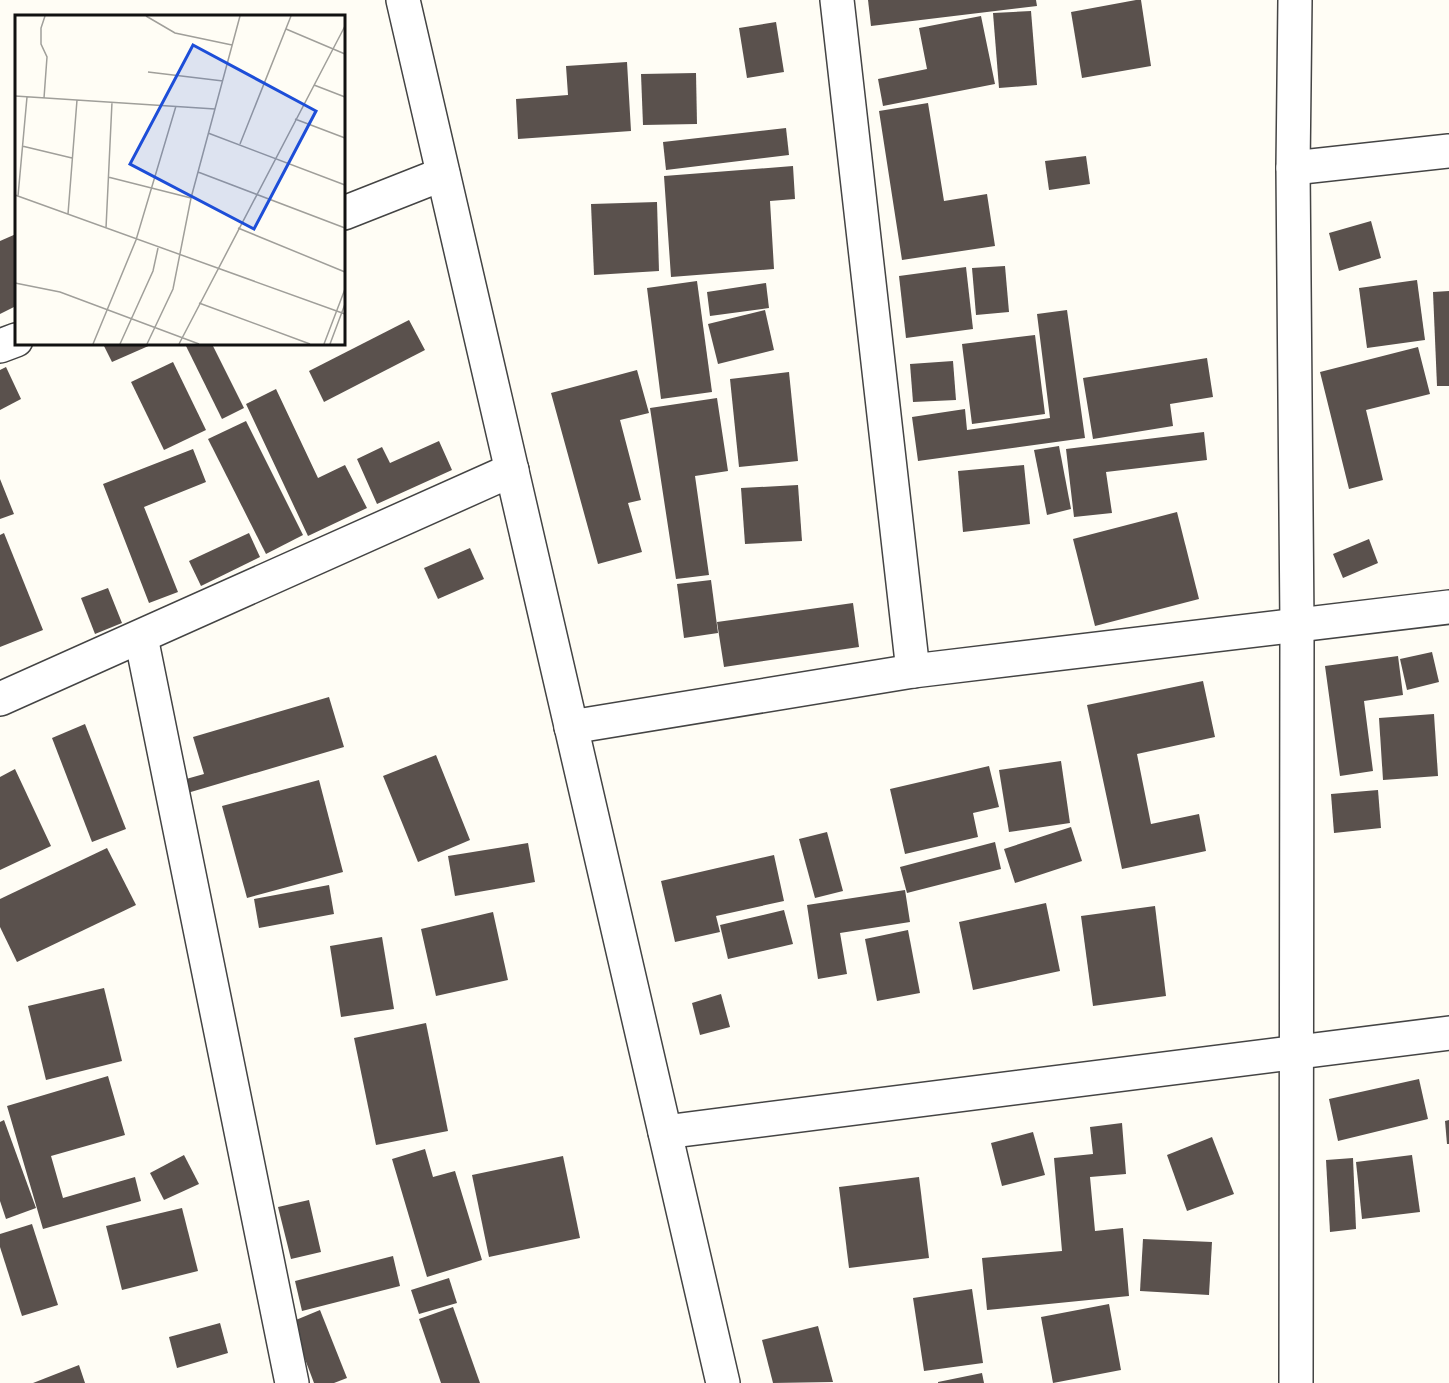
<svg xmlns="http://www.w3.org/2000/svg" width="1449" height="1383" viewBox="0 0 1449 1383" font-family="'Libre Baskerville',serif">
  <rect width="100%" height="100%" fill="#fffdf5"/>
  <g fill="#5a514d">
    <polygon points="868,0 1036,0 1037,6 871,26"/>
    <polygon points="1136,0 1141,0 1151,66 1082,78 1071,12"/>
    <polygon points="1031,11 1037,85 999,88 993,13"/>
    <polygon points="981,16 995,84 883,106 878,79 927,69 919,28"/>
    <polygon points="776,22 784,72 747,78 739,28"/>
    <polygon points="627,62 631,131 518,139 516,99 568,95 566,66"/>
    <polygon points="696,73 697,124 643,125 641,74"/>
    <polygon points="928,103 944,201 987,194 995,246 902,260 879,111"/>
    <polygon points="786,128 789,155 666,170 663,142"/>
    <polygon points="1086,156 1090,184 1049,190 1045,161"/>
    <polygon points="793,166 795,199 770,201 774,269 671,277 664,176"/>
    <polygon points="657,202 659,271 594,275 591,204"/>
    <polygon points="1371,221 1381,258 1339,271 1329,233"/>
    <polygon points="16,234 16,306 0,314 0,241"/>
    <polygon points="1005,266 1009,312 976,315 972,268"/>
    <polygon points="966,267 973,329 906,338 899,276"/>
    <polygon points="1417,280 1425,340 1367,348 1359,288"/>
    <polygon points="697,281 712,392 661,399 647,288"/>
    <polygon points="766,283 769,308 710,316 707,292"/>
    <polygon points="1449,291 1449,386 1437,386 1433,292"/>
    <polygon points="765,310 774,350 718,364 708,324"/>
    <polygon points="1067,310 1085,438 918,461 912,417 965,409 967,430 1050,418 1037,314"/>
    <polygon points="409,320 425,350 324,402 309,371"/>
    <polygon points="1035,335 1045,414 972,424 962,344"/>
    <polygon points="103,344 153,344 112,362"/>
    <polygon points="185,344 212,344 244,408 222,419"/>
    <polygon points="1418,347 1430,394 1366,410 1383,480 1349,489 1320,372"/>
    <polygon points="1207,358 1213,397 1170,404 1173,426 1093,439 1083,378"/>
    <polygon points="953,361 956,400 913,402 910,364"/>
    <polygon points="173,362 206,430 164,450 131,382"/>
    <polygon points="6,367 21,399 0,410 0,370"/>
    <polygon points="637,370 649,413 620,420 641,500 628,503 642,552 598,564 551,393"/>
    <polygon points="789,372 798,461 739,467 730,379"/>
    <polygon points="276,389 318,478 345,465 367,508 308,536 246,404"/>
    <polygon points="717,398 728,471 695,476 709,575 676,579 650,408"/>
    <polygon points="246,421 303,535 266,554 208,439"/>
    <polygon points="1204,432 1207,460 1106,472 1112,513 1074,517 1066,449"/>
    <polygon points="439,441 452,470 377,504 357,459 382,447 390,463"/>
    <polygon points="1059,446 1071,509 1047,515 1034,450"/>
    <polygon points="193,449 206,482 144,507 178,592 149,603 103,484"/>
    <polygon points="1024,465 1030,524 963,532 958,471"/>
    <polygon points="0,479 14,514 0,519"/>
    <polygon points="798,485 802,541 745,544 741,488"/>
    <polygon points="1177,512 1199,599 1095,626 1073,539"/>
    <polygon points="4,533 43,630 0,647 0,535"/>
    <polygon points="249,533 260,557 201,586 189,561"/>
    <polygon points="1369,539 1378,563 1343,578 1333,554"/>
    <polygon points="470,548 484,579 438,599 424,568"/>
    <polygon points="711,580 718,633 684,638 677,584"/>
    <polygon points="108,588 122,623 95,634 81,598"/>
    <polygon points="853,603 859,647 724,667 717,622"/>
    <polygon points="1432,652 1439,682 1407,690 1400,659"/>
    <polygon points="1398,656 1403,695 1364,701 1373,771 1340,776 1325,666"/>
    <polygon points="1203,681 1215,737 1137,754 1151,824 1199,814 1206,851 1122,869 1087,705"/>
    <polygon points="329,697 344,747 184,794 179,781 204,774 193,737"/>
    <polygon points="1434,714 1438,776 1383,780 1379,718"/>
    <polygon points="85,724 126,829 92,842 52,738"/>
    <polygon points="436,755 470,840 418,862 383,776"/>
    <polygon points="1061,761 1070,823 1009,832 999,770"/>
    <polygon points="989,766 999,807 973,813 978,837 905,854 890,789"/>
    <polygon points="15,769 51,846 0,870 0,777"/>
    <polygon points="319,780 343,872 247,898 222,806"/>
    <polygon points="1378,790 1381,828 1334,833 1331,794"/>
    <polygon points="1071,827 1082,861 1015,883 1004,849"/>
    <polygon points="827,832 843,891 815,898 799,839"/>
    <polygon points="995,842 1001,869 907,893 900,867"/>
    <polygon points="528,843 535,882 455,896 448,856"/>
    <polygon points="107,848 136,905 17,962 0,927 0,899"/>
    <polygon points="774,855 784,901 716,916 720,932 675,942 661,881"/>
    <polygon points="329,885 334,914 259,928 254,899"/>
    <polygon points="905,890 910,922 840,933 847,974 818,979 807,905"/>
    <polygon points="1046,903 1060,971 973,990 959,922"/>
    <polygon points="1155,906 1166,996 1093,1006 1081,916"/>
    <polygon points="784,910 793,944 728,959 720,925"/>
    <polygon points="493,912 508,980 436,996 421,929"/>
    <polygon points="908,930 920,993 877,1001 865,939"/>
    <polygon points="382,937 394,1009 341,1017 330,946"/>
    <polygon points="104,988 122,1061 46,1080 28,1006"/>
    <polygon points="721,994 730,1027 700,1035 692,1003"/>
    <polygon points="426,1023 448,1131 376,1145 354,1038"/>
    <polygon points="108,1076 125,1135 51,1156 63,1198 135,1177 141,1201 43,1229 7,1106"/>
    <polygon points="1419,1079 1428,1119 1338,1141 1329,1099"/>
    <polygon points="4,1120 36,1208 6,1219 0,1201 0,1122"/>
    <polygon points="1449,1120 1449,1144 1447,1144 1445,1121"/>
    <polygon points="1122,1123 1126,1174 1090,1177 1095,1231 1123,1228 1129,1296 987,1310 982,1258 1062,1251 1054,1158 1093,1154 1090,1127"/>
    <polygon points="1033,1132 1045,1175 1002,1186 991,1143"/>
    <polygon points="1212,1137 1234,1194 1187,1211 1167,1155"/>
    <polygon points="425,1149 433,1177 455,1171 482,1260 427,1277 392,1159"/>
    <polygon points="184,1155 199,1184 164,1200 150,1173"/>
    <polygon points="1412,1155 1420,1212 1362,1219 1356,1162"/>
    <polygon points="563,1156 580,1238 489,1257 472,1175"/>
    <polygon points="1353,1158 1356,1229 1330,1232 1326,1160"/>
    <polygon points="919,1177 929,1258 849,1268 839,1187"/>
    <polygon points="309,1200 321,1252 291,1259 278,1207"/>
    <polygon points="182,1208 198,1271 122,1290 106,1226"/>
    <polygon points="32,1224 58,1305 22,1316 0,1247 0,1234"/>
    <polygon points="1143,1239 1212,1242 1209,1295 1140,1291"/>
    <polygon points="393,1256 400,1286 302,1311 295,1281"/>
    <polygon points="449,1278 457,1303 419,1314 411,1290"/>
    <polygon points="972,1289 983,1363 924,1371 913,1298"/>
    <polygon points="1109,1304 1121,1370 1053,1383 1041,1317"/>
    <polygon points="453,1307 480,1383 441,1383 419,1319"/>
    <polygon points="320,1310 347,1378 334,1383 314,1383 291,1322"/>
    <polygon points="220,1323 228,1353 177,1368 169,1337"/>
    <polygon points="818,1326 833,1382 773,1383 762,1340"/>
    <polygon points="79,1365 85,1383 33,1383"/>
    <polygon points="982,1373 984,1383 938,1383 938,1382"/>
  </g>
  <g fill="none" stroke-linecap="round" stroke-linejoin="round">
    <defs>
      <g id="minor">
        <polyline points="837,0 913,671"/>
        <polyline points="1293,168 1449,151"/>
        <polyline points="344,213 443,174"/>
        <polyline points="0,346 16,340"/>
        <polyline points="141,637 292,1383"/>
        <polyline points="0,699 512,470"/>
        <polyline points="571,727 913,671 1449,607"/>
        <polyline points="665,1132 1449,1033"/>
      </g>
      <g id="tertiary">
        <polyline points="403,0 723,1383"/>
        <polyline points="1295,0 1293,168 1297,625 1296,1383"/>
      </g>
    </defs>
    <use href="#minor" stroke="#444" stroke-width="36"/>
    <use href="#tertiary" stroke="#444" stroke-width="36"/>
    <use href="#minor" stroke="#fff" stroke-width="33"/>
    <use href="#tertiary" stroke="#fff" stroke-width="33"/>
  </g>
  <g transform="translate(15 15)">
    <rect width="330" height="330" fill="#fffdf5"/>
    <path fill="none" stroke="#a09f9a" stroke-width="1.5" d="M 131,1 L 160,18 L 217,30M 271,14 L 330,39M 133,57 L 208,66M 299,70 L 330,82M 0,81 L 200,94M 29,83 L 32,42 L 26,29 L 26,13 L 30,1M 280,104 L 330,123M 193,118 L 330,170M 225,129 L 276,1M 7,131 L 57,143M 183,157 L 330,213M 93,162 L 176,183M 0,180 L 330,299M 3,181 L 12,82M 53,199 L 62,85M 91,213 L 97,87M 223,213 L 330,257M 0,268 L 45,277 L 184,329M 184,288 L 295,329M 78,329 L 121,225 L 161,91M 105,329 L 138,256 L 143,233M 132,329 L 158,274 L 176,183 L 225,1M 164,329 L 330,11M 309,329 L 330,274M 315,329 L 330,289"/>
    <path fill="#1d4ed8" fill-opacity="0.15" stroke="#1d4ed8" stroke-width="3" d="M 178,30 L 301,96 L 239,214 L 115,149 Z"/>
    <rect width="330" height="330" fill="none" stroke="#111" stroke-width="3"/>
  </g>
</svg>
